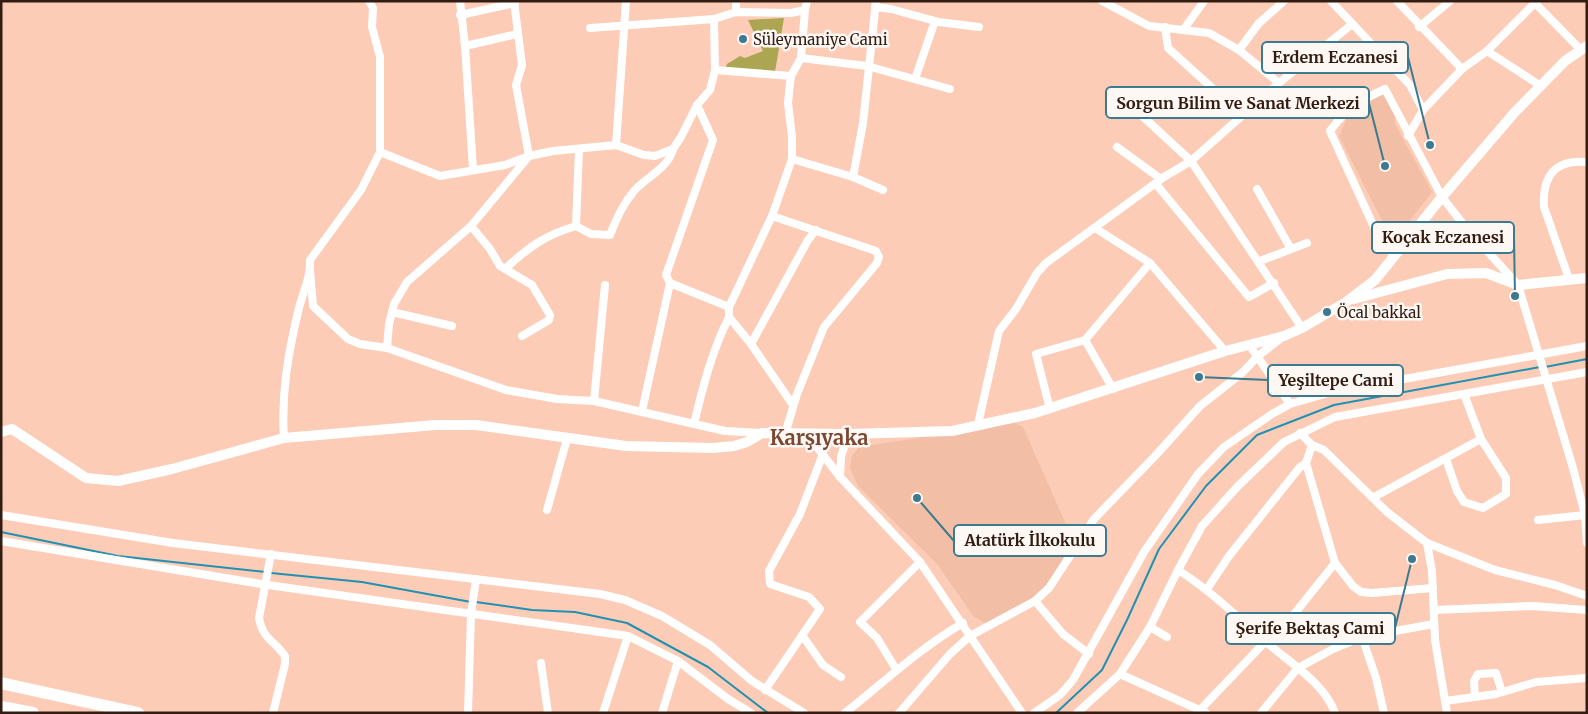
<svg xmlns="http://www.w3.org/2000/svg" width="1588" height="714" viewBox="0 0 1588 714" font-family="Merriweather,serif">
  <rect width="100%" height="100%" fill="#fdccb7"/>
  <g fill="#f3bea6">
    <polygon points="1382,93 1395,115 1395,124 1432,192 1393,242 1339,136 1351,109"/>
    <polygon points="1015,423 1023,427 1076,547 1051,582 1033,598 989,625 974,617 937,564 858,486 850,468 852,456 859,447"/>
  </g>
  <polygon fill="#aca551" points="784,18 775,72 726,67 727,64 740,56 745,58 763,51 748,20"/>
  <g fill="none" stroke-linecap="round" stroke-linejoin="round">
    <g stroke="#2191b3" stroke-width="2">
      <polyline points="1545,367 1587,359"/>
      <polyline points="1,532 118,556 266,572"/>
      <polyline points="271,573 362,582 471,602"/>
      <polyline points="476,602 532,610 575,612 627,623 708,667 768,713"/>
      <polyline points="1056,713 1102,670 1127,620 1159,549 1206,486 1257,435 1334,405 1540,367"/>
    </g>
    <g stroke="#fff" stroke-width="8">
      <polyline points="460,1 465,46 473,169"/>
      <polyline points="736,1 736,12"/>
      <polyline points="1102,1 1149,26 1209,33 1239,50 1279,83"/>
      <polyline points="1331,1 1410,85 1423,110 1408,136"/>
      <polyline points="1397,1 1462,69"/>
      <polyline points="1535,3 1581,50"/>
      <polyline points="875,7 891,9 939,22 979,27"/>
      <polyline points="460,15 515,3"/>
      <polyline points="1165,27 1168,48 1242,115"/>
      <polyline points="1419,27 1450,1"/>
      <polyline points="590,28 714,19"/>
      <polyline points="1184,29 1204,1"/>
      <polyline points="465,46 517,34"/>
      <polyline points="1239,50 1259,23 1284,1"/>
      <polyline points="1487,51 1541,86"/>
      <polyline points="801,58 867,66 950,89"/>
      <polyline points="715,70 791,76"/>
      <polyline points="915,79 935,21"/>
      <polyline points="697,105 713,140 666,275 670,283 729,307"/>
      <polyline points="1423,110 1462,69 1487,51 1537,1"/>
      <polyline points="1138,112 1191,161 1302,328"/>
      <polyline points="616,145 626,1"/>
      <polyline points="1117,147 1161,179"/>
      <polyline points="380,152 440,176 505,165 529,156 516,85 522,65 514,1"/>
      <polyline points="792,159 853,177 863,123 876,1"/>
      <polyline points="853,177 883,190"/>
      <polyline points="1156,184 1249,297 1274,283"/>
      <polyline points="1257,189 1291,249"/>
      <polyline points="772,216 876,251 879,257 877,263 824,327 797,394 785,434"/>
      <polyline points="471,226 490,249 500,266 532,285 550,315 549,320 522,336"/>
      <polyline points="576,226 579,149"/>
      <polyline points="1095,228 1150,263 1225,351"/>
      <path d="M 1394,256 L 1374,227 L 1330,131 C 1347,108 1359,101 1385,89 L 1442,197 L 1467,229 L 1518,285 L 1573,468 L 1585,515 L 1587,543"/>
      <polyline points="1260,261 1307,243"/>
      <path d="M 506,268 C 529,247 545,235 576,226 L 591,234 L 610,235 C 616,219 623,204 634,191 C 646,177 669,168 673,149"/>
      <polyline points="310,271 313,306 348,339 360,344 387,348 506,390 557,399 594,401 725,431 762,433"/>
      <path d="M 1569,279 L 1544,207 C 1542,176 1555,159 1587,162"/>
      <polyline points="392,312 452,326"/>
      <polyline points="1085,340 1113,389"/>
      <polyline points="751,344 808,240 816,230"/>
      <polyline points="1250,346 1290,404"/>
      <polyline points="387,348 389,324 394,304 407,282 471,226 529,156 553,151 616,145 644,155 655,156 673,149 681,137 697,105 710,90 715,70 714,19 736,12 791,13 805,10 807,1"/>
      <polyline points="594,401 605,285"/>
      <polyline points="793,405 751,344 729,317 729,307 772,216 792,159 792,137 788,103 790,83 791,76 801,58 805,10"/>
      <polyline points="1050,409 1036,354 1085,340 1150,263"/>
      <polyline points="642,411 670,283"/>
      <path d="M 694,424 C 703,386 712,351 729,317"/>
      <polyline points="978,424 999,331 1016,309 1037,273 1046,263 1164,177 1191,161 1279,83 1351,25"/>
      <polyline points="1300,433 1312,445 1324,450 1387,512 1427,543 1495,570 1555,585 1587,596"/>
      <polyline points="807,434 840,477 920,562 1022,713"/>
      <path d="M 284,438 C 281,395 288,354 298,312 C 302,294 311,278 310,260 L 361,190 L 380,152 L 380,57 L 372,27 L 373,8 L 369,1"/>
      <polyline points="1446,459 1457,491 1464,502 1483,508 1506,494 1506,478 1481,439 1464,394"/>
      <polyline points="1306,463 1312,445"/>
      <polyline points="840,477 841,457 848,434"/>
      <polyline points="1374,497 1481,439"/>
      <polyline points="547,510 567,439"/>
      <polyline points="1,515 173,543 600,594 625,600 662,616 710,645 752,681 804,713"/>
      <polyline points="1538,520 1585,515"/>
      <polyline points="1,541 261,584 628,636 678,661 728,699 751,713"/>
      <polyline points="1427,543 1432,571 1435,640 1447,713"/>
      <path d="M 271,554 L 259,618 C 263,640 274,640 285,656 L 285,664 L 273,713"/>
      <path d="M 1178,570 C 1211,591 1234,614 1264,640 C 1288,662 1324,682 1335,713"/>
      <polyline points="1207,589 1229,556 1300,467 1306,463 1335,563 1353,586 1361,592 1372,593 1433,588"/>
      <polyline points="1035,601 1063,634 1089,654"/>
      <polyline points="1434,610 1532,606 1587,610"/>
      <polyline points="1150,627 1167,637"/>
      <polyline points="802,635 823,665 841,677"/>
      <polyline points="1362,637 1376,678 1384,713"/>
      <polyline points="541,663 548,713"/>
      <polyline points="896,669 877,638 860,622 920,562"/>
      <polyline points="1120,674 1206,713"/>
      <polyline points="765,690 820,609 809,597 770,584 769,571 800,514 823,454"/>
      <polyline points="1475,697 1474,681 1478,674 1496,673 1502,692"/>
      <polyline points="1445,701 1496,694 1536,682 1587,678"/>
      <polyline points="468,713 471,614 476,579"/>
      <polyline points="603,713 628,636"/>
      <polyline points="662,713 678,661"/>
      <path d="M 845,713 C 884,682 920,648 963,623"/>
      <polyline points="899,713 950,654 970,636 1035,601 1049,588 1094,519 1157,454 1200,406 1243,372 1258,356 1280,339"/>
      <polyline points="1034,713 1060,695 1073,680 1144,552 1198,474 1224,447 1272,414 1290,404 1332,392 1587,346"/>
      <polyline points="1077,713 1120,674 1150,627 1178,570 1202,526 1238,486 1284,442 1335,417 1587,372"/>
      <polyline points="1197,713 1265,642 1287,623 1335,563"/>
      <polyline points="1261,713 1298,668 1333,649 1362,637 1434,624"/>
    </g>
    <g stroke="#fff" stroke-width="10">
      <polyline points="1354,299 1447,274 1486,273 1518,285 1587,278"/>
      <polyline points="1,432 12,429 86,478 118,481 172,469 284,438 435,425 476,425 626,446 712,448 734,446 747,442 762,433 848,434 952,431 1035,413 1225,351 1284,336 1302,328 1346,302 1375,280 1442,197 1515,112 1565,61 1587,46"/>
    </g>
    <g stroke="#fff" stroke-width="12">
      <polyline points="1,683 138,713"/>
      <polyline points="1,707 33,713"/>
    </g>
  </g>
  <g fill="#3c7a90" stroke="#fef8f5" stroke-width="2">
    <circle cx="743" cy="39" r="5"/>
    <circle cx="1327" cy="312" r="5"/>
  </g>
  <g text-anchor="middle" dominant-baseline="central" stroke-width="5" stroke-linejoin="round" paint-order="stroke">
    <g font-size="15" fill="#331d13" stroke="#fef8f5" text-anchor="start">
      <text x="753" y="39">Süleymaniye Cami</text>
      <text x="1337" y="312">Öcal bakkal</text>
    </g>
    <g font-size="20" font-weight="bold" fill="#7a4730" stroke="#fef8f5">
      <text x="819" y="437">Karşıyaka</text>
    </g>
  </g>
  <path fill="none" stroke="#3c7a90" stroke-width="2" d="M1430 145L1408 57M1385 166L1369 103M1515 296L1514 238M1199 377L1268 380M917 498L954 541M1412 559L1395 628"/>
  <g fill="#3c7a90" stroke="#fef8f5" stroke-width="2">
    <circle cx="1430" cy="145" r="5"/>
    <circle cx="1385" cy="166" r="5"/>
    <circle cx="1515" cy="296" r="5"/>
    <circle cx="1199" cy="377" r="5"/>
    <circle cx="917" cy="498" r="5"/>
    <circle cx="1412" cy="559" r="5"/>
  </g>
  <g fill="#fef8f5" stroke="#3c7a90" stroke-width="2">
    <rect x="1262" y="42" width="146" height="31" rx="5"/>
    <rect x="1106" y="87" width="263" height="31" rx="5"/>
    <rect x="1372" y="222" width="142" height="31" rx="5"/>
    <rect x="1268" y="365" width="135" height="31" rx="5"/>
    <rect x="954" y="525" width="152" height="31" rx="5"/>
    <rect x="1226" y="613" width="169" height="31" rx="5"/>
  </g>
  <g font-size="16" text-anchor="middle" font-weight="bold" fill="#331d13">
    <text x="1335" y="63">Erdem Eczanesi</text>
    <text x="1238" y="109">Sorgun Bilim ve Sanat Merkezi</text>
    <text x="1443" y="243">Koçak Eczanesi</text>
    <text x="1336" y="386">Yeşiltepe Cami</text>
    <text x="1030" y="546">Atatürk İlkokulu</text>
    <text x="1310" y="634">Şerife Bektaş Cami</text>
  </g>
  <rect width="1588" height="714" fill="none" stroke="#331d13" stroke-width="5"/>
</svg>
